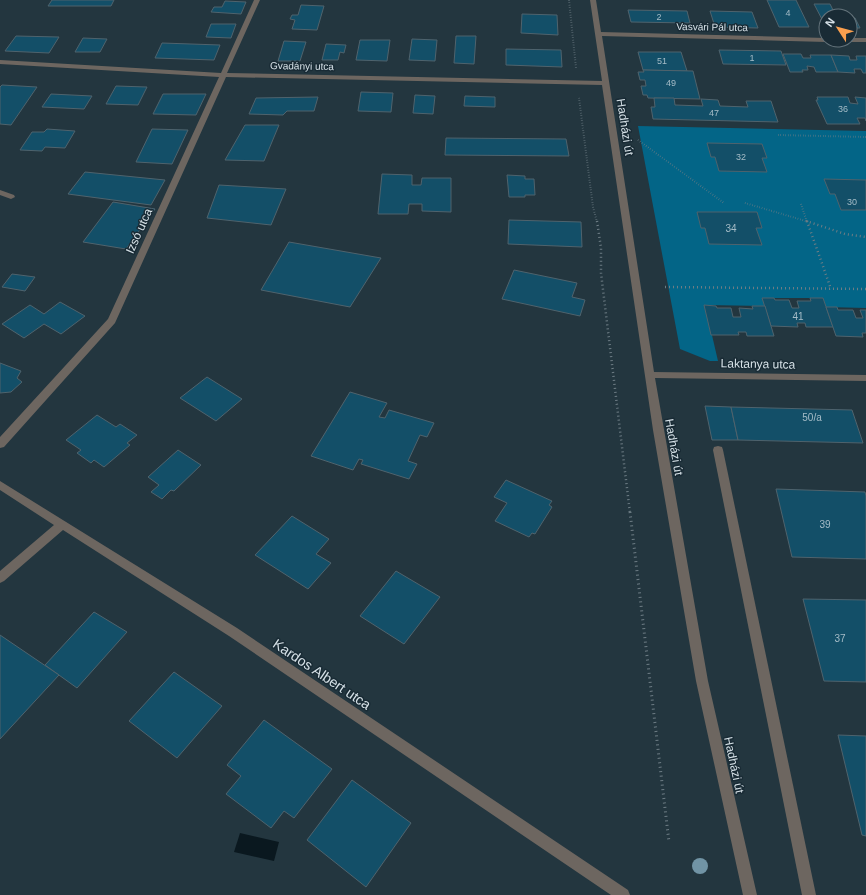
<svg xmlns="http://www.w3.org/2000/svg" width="866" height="895" viewBox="0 0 866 895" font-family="Arial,sans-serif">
  <rect width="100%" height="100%" fill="#23363f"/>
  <polygon fill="#036587" points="638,126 866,131 866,308 826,307 822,298 763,298 765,306 705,305 718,361 710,361 680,349"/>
  <polygon fill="#0a181f" points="240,833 279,842 274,861 234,852"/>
  <g fill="#134f68" stroke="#4f636d">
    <polygon points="52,0 114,0 111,6 48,6"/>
    <polygon points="767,0 796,0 809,27 779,27"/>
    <polygon points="225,1 246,2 241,14 211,12 214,7 222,7"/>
    <polygon points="814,4 830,4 836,16 826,16 826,27"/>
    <polygon points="301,5 324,6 317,30 292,29 295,20 290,19 292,15 298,15"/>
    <polygon points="628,10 687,11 690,23 631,22"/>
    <polygon points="710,11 752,12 758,28 715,27"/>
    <polygon points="522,14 557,15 558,35 521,33"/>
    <polygon points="850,18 855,18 860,28 850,28"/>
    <polygon points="211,24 236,24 231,38 206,37"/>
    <polygon points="16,36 59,37 49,53 5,51"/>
    <polygon points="456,36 476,36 474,64 454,63"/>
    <polygon points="83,38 107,39 100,52 75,52"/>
    <polygon points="412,39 437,40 435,61 409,60"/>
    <polygon points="360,40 390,40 387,61 356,60"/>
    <polygon points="284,41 306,42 300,61 278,61"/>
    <polygon points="162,43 220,45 214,60 155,58"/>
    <polygon points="326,44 346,45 344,53 340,52 338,60 322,60"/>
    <polygon points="506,49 561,50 562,67 506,65"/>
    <polygon points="719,50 781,51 786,65 723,64"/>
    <polygon points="638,52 681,52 687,71 643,70"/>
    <polygon points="783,54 801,54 803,58 811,58 810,55 831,55 838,72 816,72 814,67 807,66 808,70 802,70 803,72 790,72"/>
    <polygon points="831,55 849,56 850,60 857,60 856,56 866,56 866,73 863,73 861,69 854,69 855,73 838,72"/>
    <polygon points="643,70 693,71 700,99 648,98 647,95 643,95 641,86 646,86 645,80 640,80 638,72 644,72"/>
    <polygon points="2,85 37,87 11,125 0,124 0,87"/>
    <polygon points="116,86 147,87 138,105 106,104"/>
    <polygon points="361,92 393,93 391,112 358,111"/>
    <polygon points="51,94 92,96 84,109 42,107"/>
    <polygon points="163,94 206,94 196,115 153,114"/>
    <polygon points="415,95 435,96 433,114 413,113"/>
    <polygon points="465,96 495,97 495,107 464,106"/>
    <polygon points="318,97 314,111 287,111 283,115 249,114 256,98"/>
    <polygon points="817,97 848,97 850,103 858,104 855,97 866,98 866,121 865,118 857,118 860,124 827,124 816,100 818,100"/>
    <polygon points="654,98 674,98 675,105 703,106 701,99 718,100 720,106 748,107 746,101 771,101 778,122 653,119 651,107 655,107"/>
    <polygon points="245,125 279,125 264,161 225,160"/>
    <polygon points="47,129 75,131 65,148 45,147 42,151 20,150 32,132 44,132"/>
    <polygon points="152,129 188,130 172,164 136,162"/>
    <polygon points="446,138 566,139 569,156 445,155"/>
    <polygon points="707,143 762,144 767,158 762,158 767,172 719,171 715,157 711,157"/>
    <polygon points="85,172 165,180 151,205 68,194"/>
    <polygon points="382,174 412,175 412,185 421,185 422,178 451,178 451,212 422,211 422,204 409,204 408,214 378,214"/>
    <polygon points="507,175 525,176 525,179 534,179 535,195 525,195 525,197 509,197"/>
    <polygon points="824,179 866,180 866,210 841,210 835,194 830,194"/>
    <polygon points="219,185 286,189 271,225 207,218"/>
    <polygon points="113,202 155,209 126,249 83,242"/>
    <polygon points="697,212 757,212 762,228 756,228 762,245 709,244 705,228 701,228"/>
    <polygon points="509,220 581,222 582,247 508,244"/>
    <polygon points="289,242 381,258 350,307 261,290"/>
    <polygon points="514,270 577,283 572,297 585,300 580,316 502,299"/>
    <polygon points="12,274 35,277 25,291 2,287"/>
    <polygon points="762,298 774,298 775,300 789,300 792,308 799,308 797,301 811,301 810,298 823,298 833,327 806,327 805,323 797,323 798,327 771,326"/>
    <polygon points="60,302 85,316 61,334 44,324 24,338 2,324 30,305 44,314"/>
    <polygon points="704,305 716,306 717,308 731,308 733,317 741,317 739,308 753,309 752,306 765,306 774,336 747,336 746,332 738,332 739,335 711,335"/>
    <polygon points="826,307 837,307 838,310 853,310 856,318 863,318 860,310 866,310 866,333 862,333 863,337 836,336"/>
    <polygon points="0,363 21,371 17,378 22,382 11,392 0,393"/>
    <polygon points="207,377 242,399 216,421 180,398"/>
    <polygon points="350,392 387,403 379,417 385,418 389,410 434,423 427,437 420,435 408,461 417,464 409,479 361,464 363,460 359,459 353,470 311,456"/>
    <polygon points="705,406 731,407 738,440 712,440"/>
    <polygon points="731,407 852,410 863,443 738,440"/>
    <polygon points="97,415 116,427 120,424 137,435 127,443 130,445 104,467 94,460 91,463 77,453 81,450 66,440"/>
    <polygon points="178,450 201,465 174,491 171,490 162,499 151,492 159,485 148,477"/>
    <polygon points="506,480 552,501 549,505 552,507 535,534 532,533 529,537 495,521 507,503 494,497"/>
    <polygon points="776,489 865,492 866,496 866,559 792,557"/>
    <polygon points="292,516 329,539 316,554 331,563 308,589 255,555"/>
    <polygon points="396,571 440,597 404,644 360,616"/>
    <polygon points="803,599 866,600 866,682 824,681"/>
    <polygon points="94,612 127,632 77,688 45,665"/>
    <polygon points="0,635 59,675 0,739"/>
    <polygon points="174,672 222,706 177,758 129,721"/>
    <polygon points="264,720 332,769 294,818 284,811 271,828 226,794 241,776 227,765"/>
    <polygon points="838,735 866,736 866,836 862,835"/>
    <polygon points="352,780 411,823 366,887 307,840"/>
  </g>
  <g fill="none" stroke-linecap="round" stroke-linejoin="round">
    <g stroke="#6e7d85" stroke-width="2" stroke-dasharray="0.5 2" stroke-linecap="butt">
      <polyline points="569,0 576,68"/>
      <polyline points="579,98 593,207 597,222"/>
      <polyline points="778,135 866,137"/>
      <polyline points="638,140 724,203"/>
      <polyline points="745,203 809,222"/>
      <polyline points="801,204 807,222"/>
    </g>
    <g stroke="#6e7d85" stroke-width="2.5" stroke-dasharray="1 3" stroke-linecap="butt">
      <polyline points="597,221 601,248 601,273 630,513"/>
      <polyline points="806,221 845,234 866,237"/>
      <polyline points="807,221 831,289"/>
      <polyline points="665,287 866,289"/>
    </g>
    <polyline stroke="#6e7d85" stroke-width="3" stroke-dasharray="1 3.5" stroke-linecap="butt" points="630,512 669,842"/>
    <g fill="#6d6660" fill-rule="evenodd">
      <polygon points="254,0 260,0 227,73 602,81 590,0 596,0 601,32 826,38 826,40 829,40 826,42 602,36 654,372 866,375 866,381 655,378 708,681 757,895 743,895 696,681 653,430 602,85 226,77 115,323 4,447 0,448 0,437 108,319 219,77 0,64 0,60 221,73"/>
      <polygon points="850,38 866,38 866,42 846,42 843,40 850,40"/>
      <polygon points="0,190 14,195 15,197 11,199 0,195"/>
      <polygon points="718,446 722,447 723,450 816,895 802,895 713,450 714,447"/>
      <polygon points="0,481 237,628 628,890 630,895 611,895 229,636 63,530 4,581 0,583 0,571 54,525 0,490"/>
    </g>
  </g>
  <circle fill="#7194a5" cx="700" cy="866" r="8"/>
  <g text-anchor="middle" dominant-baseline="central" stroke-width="3" stroke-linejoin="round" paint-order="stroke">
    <g font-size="9" fill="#a5bcc7">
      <text x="788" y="13">4</text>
      <text x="659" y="17">2</text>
      <text x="752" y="58">1</text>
      <text x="662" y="61">51</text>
      <text x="671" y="83">49</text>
      <text x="843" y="109">36</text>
      <text x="714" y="113">47</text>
      <text x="741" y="157">32</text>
      <text x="852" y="202">30</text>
    </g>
    <g font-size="10" fill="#d6e1e7" stroke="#192b35">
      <text transform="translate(712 27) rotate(1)">Vasvári Pál utca</text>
      <text transform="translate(302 66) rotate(1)">Gvadányi utca</text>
    </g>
    <g font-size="10" fill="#a5bcc7">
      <text x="731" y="228">34</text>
      <text x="798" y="316">41</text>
      <text x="812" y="417">50/a</text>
      <text x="825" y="524">39</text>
      <text x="840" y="638">37</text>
    </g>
    <g font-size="12" fill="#d6e1e7" stroke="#192b35">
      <text transform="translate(625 127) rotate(81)">Hadházi út</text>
      <text transform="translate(139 231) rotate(-66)">Izsó utca</text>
      <text transform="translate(758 364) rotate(1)">Laktanya utca</text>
      <text transform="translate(674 447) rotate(80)">Hadházi út</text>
      <text transform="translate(734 765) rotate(78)">Hadházi út</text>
    </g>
    <g font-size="14" fill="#d6e1e7" stroke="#192b35">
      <text transform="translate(322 674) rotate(34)">Kardos Albert utca</text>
    </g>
  </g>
  <g transform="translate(838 28) rotate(306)"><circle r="19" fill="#192b35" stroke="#65747c"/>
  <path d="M0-3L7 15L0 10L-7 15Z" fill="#fa9f4e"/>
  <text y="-6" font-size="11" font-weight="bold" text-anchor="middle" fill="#d6e1e7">N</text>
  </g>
</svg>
